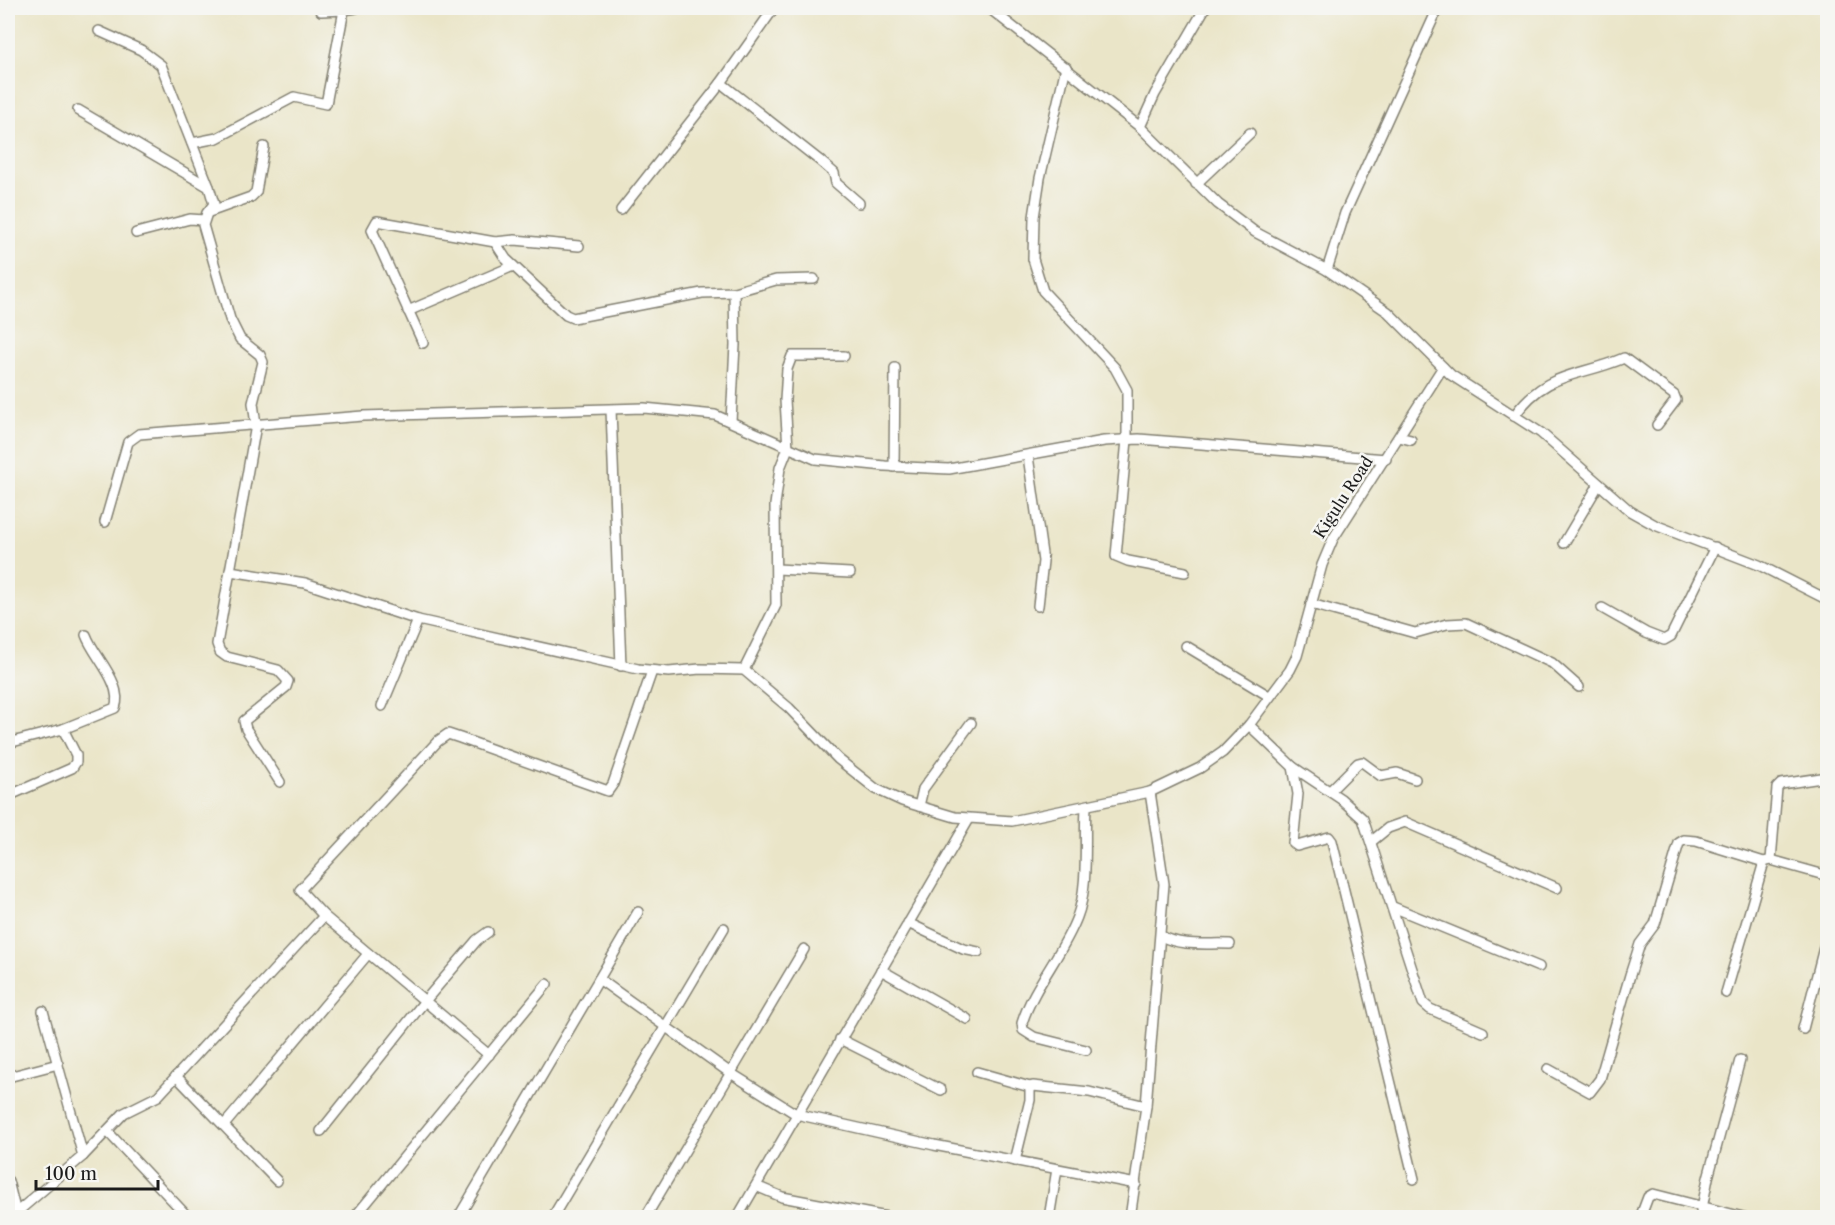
<svg xmlns="http://www.w3.org/2000/svg" width="1835" height="1225" viewBox="0 0 1835 1225" font-family="'Libre Caslon Text',serif">
  <rect width="100%" height="100%" fill="#f6f6f2"/>
  <filter id="ink" filterUnits="userSpaceOnUse"><feTurbulence type="fractalNoise" baseFrequency=".0167" numOctaves="2"/><feDisplacementMap in="SourceGraphic" scale="12" xChannelSelector="R" yChannelSelector="G"/><feConvolveMatrix kernelMatrix="1 2 1 2 8 2 1 2 1" color-interpolation-filters="sRGB"/></filter>
  <filter id="wash" filterUnits="userSpaceOnUse"><feTurbulence type="fractalNoise" baseFrequency=".008" numOctaves="4" result="noise"/><feDisplacementMap in="SourceGraphic" scale="24" xChannelSelector="R" yChannelSelector="G"/><feGaussianBlur stdDeviation="1.35" result="paint"/><feColorMatrix in="noise" values="0 0 0 0 0 0 0 0 0 0 0 0 0 0 0 0 0 1.4 0 .05"/><feComposite in="paint" operator="in"/></filter>
  <g filter="url(#wash)">
    <rect width="100%" height="100%" fill="#eae5c8"/>
  </g>
  <g filter="url(#ink)">
    <g fill="none" stroke-linecap="round" stroke-linejoin="round">
      <defs>
        <g id="minor">
          <polyline points="989,8 1140,127 1218,204 1255,232 1327,270 1388,312 1451,375 1541,433 1630,511 1655,525 1759,565 1828,600"/>
          <polyline points="344,10 356,8"/>
          <polyline points="99,31 141,50 161,65 209,187"/>
          <polyline points="1066,67 1040,178 1034,217 1033,259 1043,291 1115,368 1127,390 1127,440 1116,556 1128,561 1185,572"/>
          <polyline points="721,83 819,160 834,173 836,183 859,203"/>
          <polyline points="78,110 209,187 214,204 207,213 203,225 230,319 240,339 260,355 263,362 253,403 256,425 217,644 220,652 227,657 278,670 288,681 286,687 244,721 246,729 280,782"/>
          <polyline points="1140,127 1155,94 1205,8"/>
          <polyline points="192,143 217,138 294,97 326,104 344,10 321,11"/>
          <polyline points="1196,184 1250,133"/>
          <polyline points="621,210 721,83 774,8"/>
          <polyline points="209,212 251,197 256,192 264,147"/>
          <polyline points="136,233 190,219 204,220"/>
          <polyline points="495,242 506,259 566,315 573,318 702,293 734,292 776,280 814,279"/>
          <polyline points="1327,270 1345,213 1438,8"/>
          <polyline points="408,311 513,266"/>
          <polyline points="423,343 372,230 377,221 495,242 515,240 579,246"/>
          <polyline points="611,410 621,666"/>
          <path d="M 1514,416 C 1547,370 1577,378 1624,358 L 1674,395 L 1676,400 L 1657,425"/>
          <polyline points="731,421 735,345 734,292"/>
          <polyline points="1399,437 1411,440"/>
          <polyline points="1028,456 1043,561 1038,606"/>
          <polyline points="894,467 895,368"/>
          <polyline points="105,522 128,442 139,434 363,416 644,408 715,415 815,459 885,466 949,469 1104,441 1139,439 1386,459"/>
          <polyline points="1564,543 1599,484"/>
          <polyline points="777,569 850,573"/>
          <polyline points="230,571 305,583 418,620 638,669 669,672 700,669 744,670 789,708 838,759 876,789 902,801 955,817 1012,821 1150,792 1200,768 1223,752 1249,725 1290,670 1297,656 1322,565 1333,539 1443,367"/>
          <polyline points="1311,604 1415,633 1447,624 1466,623 1552,663 1579,687"/>
          <polyline points="1602,608 1646,633 1664,640 1671,636 1715,547"/>
          <polyline points="1186,646 1269,696"/>
          <polyline points="744,670 776,605 775,505 780,468 788,448 785,400 787,369 792,356 844,356"/>
          <polyline points="382,706 418,620"/>
          <polyline points="1249,725 1293,767 1298,794 1293,843 1297,846 1329,837 1332,841 1414,1179"/>
          <path d="M 8,743 L 63,729 L 115,708 C 124,684 94,657 86,635"/>
          <polyline points="1293,767 1341,799 1363,819 1423,1003 1430,1009 1483,1032"/>
          <polyline points="1330,791 1358,763 1362,762 1381,776 1397,773 1415,779"/>
          <polyline points="8,796 72,768 76,762 76,755 63,729"/>
          <polyline points="919,806 923,789 971,723"/>
          <polyline points="1372,841 1388,828 1405,822 1557,888"/>
          <polyline points="1771,860 1777,788 1781,784 1828,777"/>
          <polyline points="1393,907 1539,967"/>
          <polyline points="324,916 300,890 438,741 448,734 460,738 608,791 613,784 652,671"/>
          <polyline points="908,923 963,949 978,952"/>
          <path d="M 1161,936 C 1182,947 1206,943 1230,944"/>
          <polyline points="881,970 967,1019"/>
          <polyline points="599,979 638,912"/>
          <polyline points="1726,993 1764,862 1771,860 1828,876"/>
          <polyline points="43,1011 83,1156"/>
          <polyline points="1803,1029 1828,932"/>
          <polyline points="840,1039 941,1090"/>
          <path d="M 1086,1050 L 1034,1037 L 1023,1030 L 1022,1023 C 1034,985 1063,954 1077,917 C 1089,886 1084,841 1086,807"/>
          <polyline points="1548,1069 1590,1092 1600,1079 1630,975 1640,944 1655,924 1679,843 1684,840 1696,841 1764,862"/>
          <polyline points="977,1072 1030,1087"/>
          <polyline points="176,1076 277,1181"/>
          <polyline points="8,1077 58,1064"/>
          <polyline points="225,1124 368,954"/>
          <polyline points="107,1131 189,1218"/>
          <polyline points="321,1131 424,1002 477,940 488,932"/>
          <polyline points="1015,1161 1030,1100 1030,1087 1033,1086 1089,1092 1146,1106"/>
          <polyline points="8,1181 16,1213"/>
          <polyline points="756,1186 782,1197 892,1218"/>
          <polyline points="10,1218 83,1156 124,1113 158,1096 324,916 489,1055"/>
          <polyline points="354,1218 547,984"/>
          <polyline points="458,1218 599,979 729,1072 796,1114 934,1145 1136,1184"/>
          <polyline points="552,1218 724,928"/>
          <polyline points="645,1218 804,949"/>
          <polyline points="737,1218 969,819"/>
          <polyline points="1049,1218 1057,1169"/>
          <polyline points="1130,1218 1146,1106 1164,884 1150,792"/>
          <polyline points="1640,1218 1648,1197 1653,1194 1747,1218"/>
          <polyline points="1700,1218 1708,1178 1740,1060"/>
        </g>
      </defs>
      <use href="#minor" stroke="#838072" stroke-width="12"/>
      <use href="#minor" stroke="#fff" stroke-width="9"/>
    </g>
  </g>
  <g text-anchor="middle" dominant-baseline="central" stroke-width="5" stroke-linejoin="round" paint-order="stroke">
    <g font-size="16" fill="#1c1c1c" stroke="#f6f6f2">
      <text transform="translate(1343 497) rotate(-57)">Kigulu Road</text>
    </g>
  </g>
  <rect width="1835" height="1225" fill="none" stroke="#f6f6f2" stroke-width="30"/>
  <path d="M36 1180v9h122v-9" fill="none" stroke="#1c1c1c" stroke-width="3"/>
  <text x="45" y="1180" font-size="18" fill="#1c1c1c" stroke="#f6f6f2" stroke-width="4.5" paint-order="stroke">100 m</text>
</svg>
